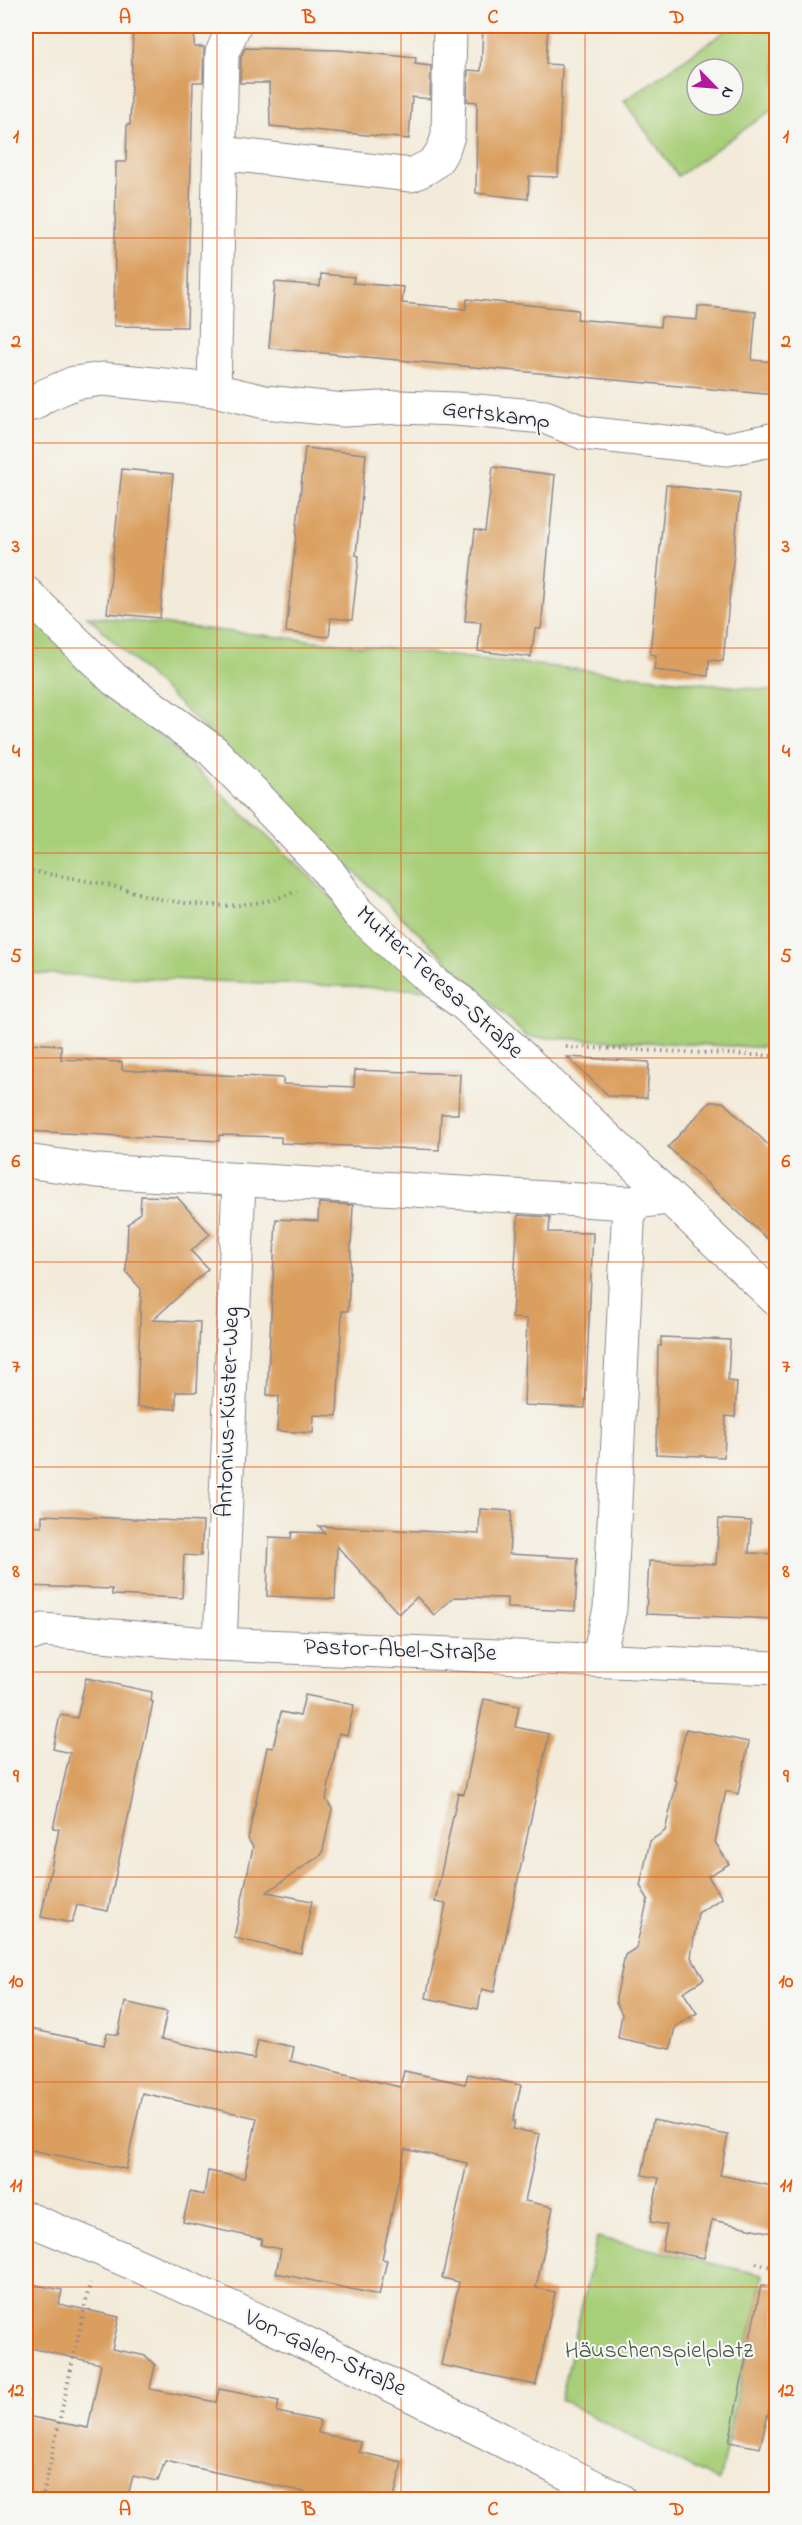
<svg xmlns="http://www.w3.org/2000/svg" width="802" height="2525" viewBox="0 0 802 2525" font-family="'Indie Flower',sans-serif">
  <rect width="100%" height="100%" fill="#f6f6f2"/>
  <filter id="ink" filterUnits="userSpaceOnUse"><feTurbulence type="fractalNoise" baseFrequency=".0167" numOctaves="2"/><feDisplacementMap in="SourceGraphic" scale="12" xChannelSelector="R" yChannelSelector="G"/><feConvolveMatrix kernelMatrix="1 2 1 2 8 2 1 2 1" color-interpolation-filters="sRGB"/></filter>
  <filter id="wash" filterUnits="userSpaceOnUse"><feTurbulence type="fractalNoise" baseFrequency=".008" numOctaves="4" result="noise"/><feDisplacementMap in="SourceGraphic" scale="24" xChannelSelector="R" yChannelSelector="G"/><feGaussianBlur stdDeviation="1.35" result="paint"/><feColorMatrix in="noise" values="0 0 0 0 0 0 0 0 0 0 0 0 0 0 0 0 0 1.4 0 .05"/><feComposite in="paint" operator="in"/></filter>
  <g filter="url(#wash)">
    <rect width="100%" height="100%" fill="#f3ebda"/>
    <g fill="#a7ce78" stroke="#64785a" stroke-width="1.5" fill-rule="evenodd">
      <path d="M 733,26 L 776,26 L 776,107 L 678,176 L 624,101 ZM 697,69 L 733,69 L 733,105 L 697,105 Z"/>
      <polygon points="26,609 27,609 429,990 26,973"/>
      <polygon points="87,616 776,691 776,1048 527,1037"/>
      <polygon points="597,2237 763,2275 719,2482 561,2400"/>
    </g>
    <g id="blocks">
      <g fill="#da9f5e">
        <polygon points="133,26 195,26 194,47 204,47 203,82 193,82 187,327 114,326 116,162 126,162 127,124 130,125"/>
        <polygon points="483,26 548,26 546,64 562,65 558,177 529,176 528,199 476,193 477,102 467,101 468,70 481,71"/>
        <polygon points="245,48 339,50 416,58 415,64 431,66 430,99 412,97 409,139 270,126 269,83 240,83 241,57"/>
        <polygon points="321,274 354,277 353,283 404,287 402,303 466,309 467,299 578,310 577,319 660,327 661,317 697,320 698,306 756,312 752,360 777,362 777,395 269,348 275,282 320,286"/>
        <polygon points="305,448 366,454 356,555 359,556 352,620 331,618 329,637 286,632"/>
        <polygon points="493,467 555,475 541,629 535,629 531,657 478,651 481,622 465,621 475,530 485,532"/>
        <polygon points="122,469 173,474 160,618 107,613"/>
        <polygon points="666,485 740,494 723,661 709,660 708,676 654,670 656,655 650,654"/>
        <polygon points="27,1043 61,1045 61,1059 122,1062 122,1070 283,1078 283,1084 354,1087 355,1070 460,1074 458,1114 441,1114 439,1150 281,1143 281,1137 219,1135 219,1141 26,1131"/>
        <polygon points="567,1057 649,1062 647,1098 609,1096"/>
        <polygon points="710,1102 723,1102 777,1153 777,1248 668,1147"/>
        <polygon points="141,1196 177,1197 210,1234 191,1251 208,1269 153,1320 200,1322 197,1392 176,1392 176,1409 137,1407 141,1289 126,1272 128,1224 140,1213"/>
        <polygon points="319,1203 353,1205 348,1311 342,1311 337,1416 314,1415 313,1433 277,1431 279,1396 267,1395 276,1219 318,1221"/>
        <polygon points="518,1215 550,1217 549,1232 593,1233 585,1408 524,1405 527,1319 512,1318"/>
        <polygon points="661,1337 730,1340 728,1381 737,1382 735,1417 726,1416 724,1457 656,1454 658,1346 661,1346"/>
        <polygon points="480,1509 512,1511 509,1554 578,1558 575,1611 507,1608 507,1598 454,1597 434,1615 417,1597 399,1614 337,1546 335,1599 267,1596 269,1537 291,1538 292,1532 325,1533 319,1526 479,1534"/>
        <polygon points="42,1515 203,1522 201,1556 184,1555 182,1598 112,1595 112,1589 26,1586 26,1526 42,1527"/>
        <polygon points="719,1519 751,1521 749,1553 777,1554 777,1619 646,1614 649,1561 716,1564"/>
        <polygon points="86,1678 152,1692 151,1701 153,1702 108,1911 77,1905 72,1923 41,1917 59,1829 53,1828 70,1753 53,1749 60,1715 77,1718"/>
        <polygon points="305,1695 354,1705 347,1735 339,1733 326,1799 332,1809 322,1854 267,1892 312,1901 301,1953 234,1938 253,1847 248,1839 267,1747 273,1748 281,1712 300,1716"/>
        <polygon points="484,1699 519,1706 515,1727 549,1734 494,1992 482,1989 478,2009 426,1998 446,1904 435,1902 458,1793 464,1794"/>
        <polygon points="686,1729 749,1742 738,1794 726,1791 715,1842 729,1864 708,1876 722,1898 698,1913 691,1957 704,1979 683,1992 697,2013 675,2027 670,2049 618,2038 622,2014 616,2003 616,1998 625,1955 636,1948 648,1899 640,1886 650,1841 665,1831 677,1781 674,1780"/>
        <polygon points="125,2002 167,2012 161,2039 254,2059 258,2040 294,2047 291,2061 400,2087 404,2071 465,2084 468,2074 521,2085 513,2121 515,2121 513,2129 540,2134 525,2201 553,2207 536,2288 555,2292 536,2385 441,2365 459,2282 442,2278 467,2163 405,2149 382,2259 387,2260 379,2295 276,2273 281,2249 261,2245 262,2239 183,2222 190,2192 204,2195 208,2171 244,2178 257,2118 142,2093 126,2169 26,2149 26,2028 104,2045 107,2033 118,2035"/>
        <polygon points="653,2120 728,2135 720,2175 777,2187 777,2234 712,2220 704,2258 662,2250 667,2225 650,2222 659,2178 642,2175"/>
        <polygon points="26,2283 62,2290 59,2304 119,2317 112,2349 146,2356 155,2365 150,2389 216,2402 219,2389 279,2401 277,2412 320,2421 318,2433 361,2442 359,2452 402,2462 394,2499 303,2499 305,2492 165,2461 158,2481 133,2476 127,2499 26,2499 26,2416 88,2428 101,2364 26,2347"/>
        <polygon points="761,2285 777,2286 777,2375 760,2448 729,2442"/>
      </g>
    </g>
  </g>
  <g filter="url(#ink)">
    <use href="#blocks" fill-opacity="0" stroke="#8a868a" stroke-width="1.5"/>
    <g fill="none" stroke-linecap="round" stroke-linejoin="round">
      <defs>
        <g id="street">
          <path d="M 220,153 L 411,175 C 435,165 440,161 448,136 L 450,26"/>
          <polyline points="214,390 222,53 234,26"/>
          <polyline points="33,404 44,396 74,383 103,379 214,390 265,402 344,410 400,407 455,409 545,417 584,433 727,449 776,439"/>
          <polyline points="26,593 114,679 212,750 325,867 358,913 434,983 463,1003 509,1045 776,1299"/>
          <polyline points="26,1161 97,1171 629,1203 669,1198"/>
          <polyline points="26,1636 43,1630 195,1643 776,1668"/>
          <polyline points="220,1644 239,1181"/>
          <polyline points="598,1660 610,1609 629,1203"/>
          <path d="M 26,2218 C 229,2300 424,2401 620,2500"/>
        </g>
      </defs>
      <use href="#street" stroke="#8a868a" stroke-width="35"/>
      <g stroke="#8a868a" stroke-width="4" stroke-dasharray="1.5 4.5" stroke-linecap="butt">
        <path d="M 26,870 C 53,875 80,879 107,885 C 127,889 146,897 166,900 C 210,908 255,909 297,891"/>
        <polyline points="566,1047 776,1056"/>
        <polyline points="756,2263 776,2268"/>
        <polyline points="42,2500 90,2283"/>
      </g>
      <use href="#street" stroke="#fff" stroke-width="33"/>
    </g>
  </g>
  <path fill="none" stroke="#e8590c" stroke-width="1.5" stroke-opacity="0.55" d="M 217,26 L 217,2500M 401,26 L 401,2500M 585,26 L 585,2500M 26,238 L 776,238M 26,443 L 776,443M 26,648 L 776,648M 26,853 L 776,853M 26,1058 L 776,1058M 26,1262 L 776,1262M 26,1467 L 776,1467M 26,1672 L 776,1672M 26,1877 L 776,1877M 26,2082 L 776,2082M 26,2287 L 776,2287"/>
  <g text-anchor="middle" dominant-baseline="central" stroke-width="4.5" stroke-linejoin="round" paint-order="stroke">
    <g font-size="24" fill="#22223b" stroke="#f6f6f2">
      <text transform="translate(496 416) rotate(7)">Gertskamp</text>
      <text transform="translate(439 983) rotate(42)">Mutter-Teresa-Straße</text>
      <text transform="translate(229 1412) rotate(-88)">Antonius-Küster-Weg</text>
      <text transform="translate(400 1651) rotate(2)">Pastor-Abel-Straße</text>
      <text transform="translate(325 2354) rotate(25)">Von-Galen-Straße</text>
    </g>
    <g font-size="24" fill="#4a564d" stroke="#f6f6f2">
      <text x="659" y="2351">Häuschenspielplatz</text>
    </g>
  </g>
  <rect width="802" height="2525" fill="none" stroke="#f6f6f2" stroke-width="66"/>
  <g transform="translate(715 87) rotate(115)"><circle r="28" fill="#f6f6f2" stroke="#a1a1a9" stroke-width="1.5"/>
  <path d="M0-4.5L10 22L0 15L-10 22Z" fill="#b5179e"/>
  <text y="-9" font-size="16" font-weight="bold" text-anchor="middle" fill="#22223b">N</text>
  </g>
  <rect x="33" y="33" width="736" height="2459" fill="none" stroke="#e8590c" stroke-width="2"/>
  <g font-size="20" text-anchor="middle" font-weight="bold" fill="#e8590c">
    <text x="125" y="23">A</text>
    <text x="309" y="23">B</text>
    <text x="493" y="23">C</text>
    <text x="677" y="23">D</text>
    <text x="16" y="142">1</text>
    <text x="786" y="142">1</text>
    <text x="16" y="347">2</text>
    <text x="786" y="347">2</text>
    <text x="16" y="552">3</text>
    <text x="786" y="552">3</text>
    <text x="16" y="757">4</text>
    <text x="786" y="757">4</text>
    <text x="16" y="962">5</text>
    <text x="786" y="962">5</text>
    <text x="16" y="1167">6</text>
    <text x="786" y="1167">6</text>
    <text x="16" y="1372">7</text>
    <text x="786" y="1372">7</text>
    <text x="16" y="1577">8</text>
    <text x="786" y="1577">8</text>
    <text x="16" y="1782">9</text>
    <text x="786" y="1782">9</text>
    <text x="16" y="1987">10</text>
    <text x="786" y="1987">10</text>
    <text x="16" y="2191">11</text>
    <text x="786" y="2191">11</text>
    <text x="16" y="2396">12</text>
    <text x="786" y="2396">12</text>
    <text x="125" y="2515">A</text>
    <text x="309" y="2515">B</text>
    <text x="493" y="2515">C</text>
    <text x="677" y="2515">D</text>
  </g>
</svg>
